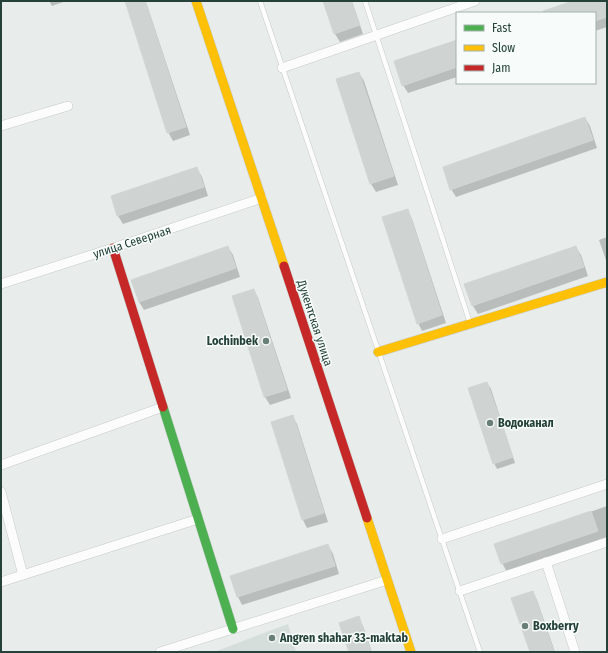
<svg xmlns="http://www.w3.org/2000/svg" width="608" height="653" viewBox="0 0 608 653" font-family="'Fira Sans Condensed',sans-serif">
  <rect width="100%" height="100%" fill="#e8edeb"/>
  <polygon fill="#d6dedb" points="288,624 296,652 214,652"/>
  <g fill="#0003">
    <polygon points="49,1 66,1 52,6"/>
    <polygon points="129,1 145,1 147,5 190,135 173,141 168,132"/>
    <polygon points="324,1 352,1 363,34 340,42 335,34"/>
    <polygon points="577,1 607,1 607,27 595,31 595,13 541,13"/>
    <polygon points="457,41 457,77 408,93 403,85"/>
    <polygon points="359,73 364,81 398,185 376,192 371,184 337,80"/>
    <polygon points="585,118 590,126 597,148 456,197 451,189"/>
    <polygon points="197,169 202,177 208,196 123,224 118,216 112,197"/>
    <polygon points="407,210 412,219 446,323 422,331 418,323"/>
    <polygon points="607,237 607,263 599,240"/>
    <polygon points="228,247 233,255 240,277 144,310 139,302 133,280"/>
    <polygon points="576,247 581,255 588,276 478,314 473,306"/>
    <polygon points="254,290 258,298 291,398 270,405 265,397"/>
    <polygon points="487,383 491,389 515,463 497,469 494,463"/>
    <polygon points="292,416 297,424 328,522 307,528 303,520 272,422"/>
    <polygon points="607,506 607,537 507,572 502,563 496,545"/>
    <polygon points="328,545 333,554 339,574 242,605 238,597"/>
    <polygon points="533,592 537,600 555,652 531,652"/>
    <polygon points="358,617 363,626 372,652 350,652"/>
  </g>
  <g fill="#cfd4d2" stroke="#d1d6d4">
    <polygon points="125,1 145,1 186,127 167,133"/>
    <polygon points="323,1 351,1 360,25 334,34"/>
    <polygon points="573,1 605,1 607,6 607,17 595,21 595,13 543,13 543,11"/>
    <polygon points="457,40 457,67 402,86 394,61"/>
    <polygon points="359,72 394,176 370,184 336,79"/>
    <polygon points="585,117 593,140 450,190 443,167"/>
    <polygon points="197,167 204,187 117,216 111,196"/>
    <polygon points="408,209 442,315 417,324 382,217"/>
    <polygon points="228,246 236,268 139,302 131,280"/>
    <polygon points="576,246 584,267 472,306 464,284"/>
    <polygon points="254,289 287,390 264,397 232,296"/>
    <polygon points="487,382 513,457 493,464 468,388"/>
    <polygon points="293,415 324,513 302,520 271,422"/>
    <polygon points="591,511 598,531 501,564 494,544"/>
    <polygon points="328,544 335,566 237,597 230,576"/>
    <polygon points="533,591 554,652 530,652 511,598"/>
    <polygon points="359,616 371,652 349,652 339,623"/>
  </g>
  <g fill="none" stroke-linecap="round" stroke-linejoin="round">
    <defs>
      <g id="lane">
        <polyline points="260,1 480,652"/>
        <polyline points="365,1 470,323"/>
      </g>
      <g id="street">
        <polyline points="282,68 475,1"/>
        <polyline points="1,126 68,106"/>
        <polyline points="1,284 113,248 262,198"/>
        <polyline points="1,465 163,407"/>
        <polyline points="1,492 23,575"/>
        <polyline points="442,539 607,484"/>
        <polyline points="546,562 575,652"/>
        <polyline points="1,582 198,519"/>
        <polyline points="460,591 607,542"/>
        <polyline points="160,652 387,580"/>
      </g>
      <polyline id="fast" points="163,407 233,629"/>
      <g id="slow">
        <polyline points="196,1 284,266"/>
        <polyline points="378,352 607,282"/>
        <polyline points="367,518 411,652"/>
      </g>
      <g id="jam">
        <polyline points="113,248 163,407"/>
        <polyline points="284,266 367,518"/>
      </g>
    </defs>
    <use href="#lane" stroke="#c5cac8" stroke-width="5.5"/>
    <use href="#street" stroke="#c5cac8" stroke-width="10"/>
    <use href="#fast" stroke="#c3cbc8" stroke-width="10"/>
    <use href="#slow" stroke="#c3cbc8" stroke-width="10"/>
    <use href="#jam" stroke="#c3cbc8" stroke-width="10"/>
    <use href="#lane" stroke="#fcfcfc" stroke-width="4.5"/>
    <use href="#street" stroke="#fcfcfc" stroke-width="9"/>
    <use href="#fast" stroke="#4caf50" stroke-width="9"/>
    <use href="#slow" stroke="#ffc107" stroke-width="9"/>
    <use href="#jam" stroke="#c62828" stroke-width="9"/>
  </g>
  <g fill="#697e78" stroke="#f7fbf9" stroke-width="1.5">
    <circle cx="266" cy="341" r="4"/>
    <circle cx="490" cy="423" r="4"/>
    <circle cx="525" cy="626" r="4"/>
    <circle cx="272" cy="638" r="4"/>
  </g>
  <g text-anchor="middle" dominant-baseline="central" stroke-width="3" stroke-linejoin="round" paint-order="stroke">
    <g font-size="12" fill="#24423a" stroke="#f7fbf9">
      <text transform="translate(132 242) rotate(-18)">улица Северная</text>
      <text transform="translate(315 323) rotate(72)">Дукентская улица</text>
    </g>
    <g font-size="12" font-weight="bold" fill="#24423a" stroke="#f7fbf9" text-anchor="start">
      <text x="258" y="341" text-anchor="end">Lochinbek</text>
      <text x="498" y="423">Водоканал</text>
      <text x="533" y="626">Boxberry</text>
      <text x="280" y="638">Angren shahar 33-maktab</text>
    </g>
  </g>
  <rect width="608" height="653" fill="none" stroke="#24423a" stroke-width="4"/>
  <rect x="456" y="12" width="140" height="72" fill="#f7fbf9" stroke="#a3b1ad"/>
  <rect x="464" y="25" width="20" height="6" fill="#4caf50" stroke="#a3b1ad"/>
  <text x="492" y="32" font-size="12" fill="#24423a">Fast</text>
  <rect x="464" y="45" width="20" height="6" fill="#ffc107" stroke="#a3b1ad"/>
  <text x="492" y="52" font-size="12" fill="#24423a">Slow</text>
  <rect x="464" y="65" width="20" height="6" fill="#c62828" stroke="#a3b1ad"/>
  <text x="492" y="72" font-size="12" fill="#24423a">Jam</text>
</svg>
